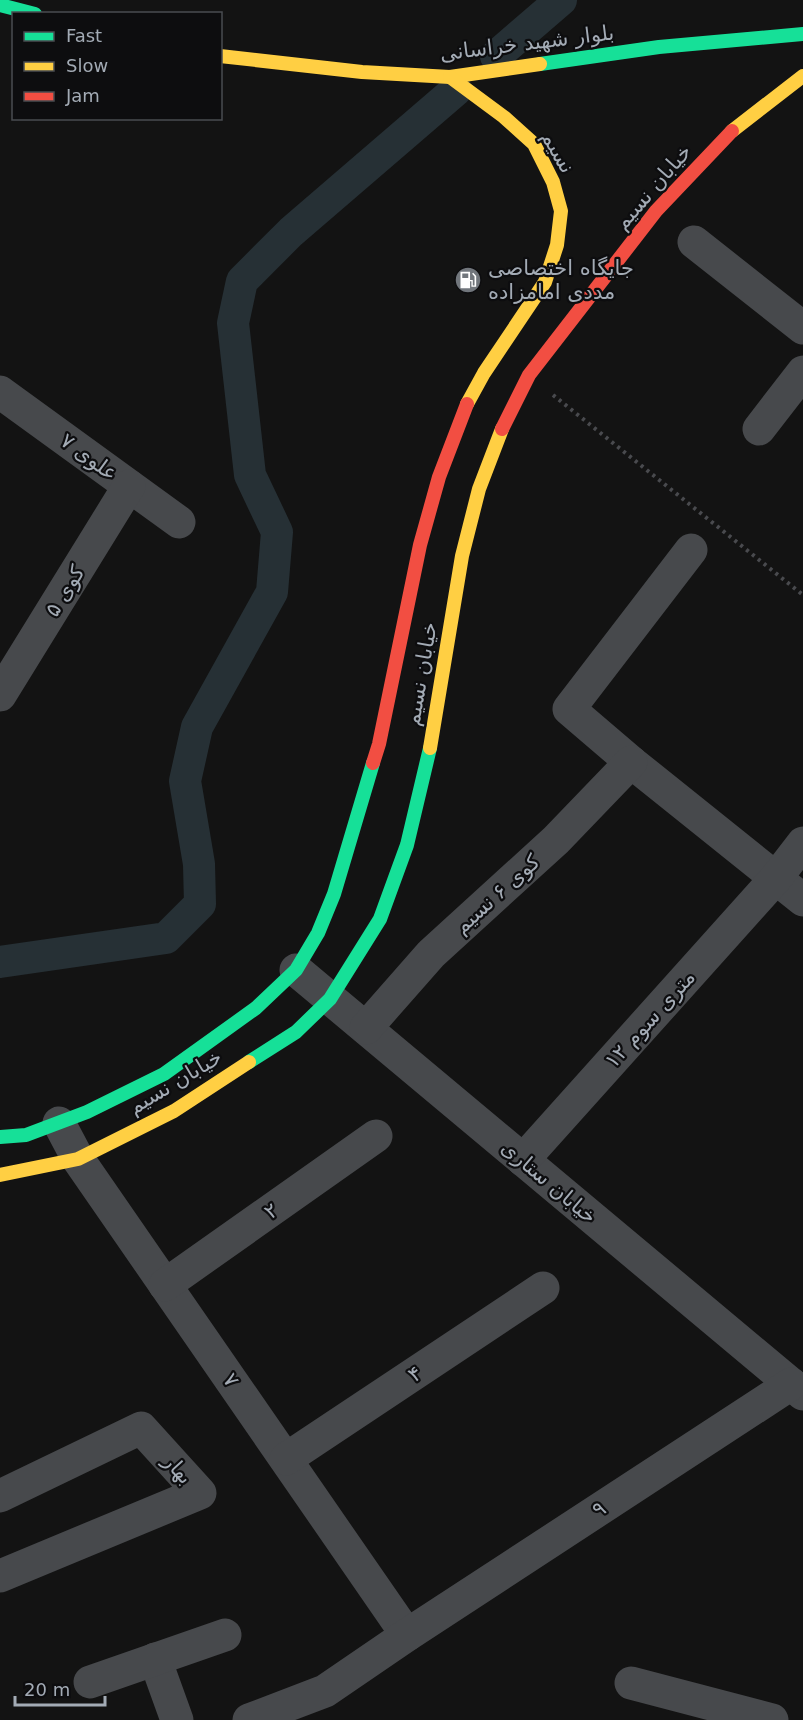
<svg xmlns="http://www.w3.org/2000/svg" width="803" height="1720" viewBox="0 0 803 1720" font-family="'DejaVu Sans',Vazirmatn,sans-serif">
  <rect width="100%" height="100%" fill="#131313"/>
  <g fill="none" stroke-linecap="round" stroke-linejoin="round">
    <g stroke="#263035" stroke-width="32">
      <polyline points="496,56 561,0"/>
      <polyline points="0,962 166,938 200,904 199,864 185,781 197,727 272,592 277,532 250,475 233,323 242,281 291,232 456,90"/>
    </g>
    <polyline stroke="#494a4e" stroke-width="4" stroke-dasharray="3 4.5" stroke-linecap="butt" points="553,395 803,595"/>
    <g stroke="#47494c" stroke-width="33">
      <polyline points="694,242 803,328"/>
      <polyline points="0,392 179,522"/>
      <polyline points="759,429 803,372"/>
      <polyline points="691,550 569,709 631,762 803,900"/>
      <polyline points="0,695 129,486"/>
      <polyline points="296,970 803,1394"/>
      <polyline points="366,1028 431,954 556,840 631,762"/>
      <polyline points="59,1123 78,1159 407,1635"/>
      <polyline points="523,1160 776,878 803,843"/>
      <polyline points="165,1285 376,1136"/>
      <polyline points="286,1459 543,1288"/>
      <polyline points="0,1496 141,1428 200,1493 0,1576"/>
      <polyline points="155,1659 177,1720"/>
      <polyline points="90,1682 225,1635"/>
      <polyline points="631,1683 772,1720"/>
      <polyline points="249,1720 325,1691 407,1635 791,1384"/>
    </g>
    <g stroke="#16e098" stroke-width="14">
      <polyline points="0,5 35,14"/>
      <polyline points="540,64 659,47 803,34"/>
      <polyline points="249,1062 296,1032 330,999 380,919 407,845 430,748"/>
      <polyline points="0,1137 26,1135 87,1112 164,1074 256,1008 296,970 318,933 334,894 373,763"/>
    </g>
    <g stroke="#ffcf43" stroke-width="14">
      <polyline points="220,56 362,72 450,77 540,64"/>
      <polyline points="450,77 504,117 534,144 553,182 561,211 557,245 545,282 484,373 467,404"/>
      <polyline points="732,131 803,76"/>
      <polyline points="430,748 462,556 479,489 502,429"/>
      <polyline points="0,1175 78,1159 174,1111 249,1062"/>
    </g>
    <g stroke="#f24e42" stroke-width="14">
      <polyline points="502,429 529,375 656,211 732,131"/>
      <polyline points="373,763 379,744 420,545 439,477 467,404"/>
    </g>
  </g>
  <defs>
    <symbol id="fuel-disc" viewBox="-11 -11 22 22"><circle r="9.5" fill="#71767c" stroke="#0d0d0f"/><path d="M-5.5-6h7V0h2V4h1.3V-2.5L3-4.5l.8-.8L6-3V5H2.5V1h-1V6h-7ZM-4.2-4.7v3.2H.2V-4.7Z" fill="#fff"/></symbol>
  </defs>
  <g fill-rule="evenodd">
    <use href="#fuel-disc" x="453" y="265" width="30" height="30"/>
  </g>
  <g text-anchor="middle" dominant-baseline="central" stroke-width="4.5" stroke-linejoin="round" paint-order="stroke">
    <g font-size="21" fill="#a3abb5" stroke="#0d0d0f">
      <text transform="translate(527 43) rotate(-7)">بلوار شهید خراسانی</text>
      <text transform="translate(558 152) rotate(60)">نسیم</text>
      <text transform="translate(653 187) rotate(-49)">خیابان نسیم</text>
      <text transform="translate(89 457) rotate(36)">علوی ۷</text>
      <text transform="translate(65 591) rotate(-58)">کوی ۵</text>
      <text transform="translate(421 674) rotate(-80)">خیابان نسیم</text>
      <text transform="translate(497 894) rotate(-42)">کوی ۶ نسیم</text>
      <text transform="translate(650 1019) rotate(-48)">۱۲ متری سوم</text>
      <text transform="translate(175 1082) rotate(-31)">خیابان نسیم</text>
      <text transform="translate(549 1182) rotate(40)">خیابان ستاری</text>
      <text transform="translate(271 1211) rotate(-35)">۲</text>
      <text transform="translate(415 1374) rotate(-34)">۴</text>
      <text transform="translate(231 1380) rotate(55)">۷</text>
      <text transform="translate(178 1469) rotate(48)">بهار</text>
      <text transform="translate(599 1509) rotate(-33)">۹</text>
    </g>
    <g font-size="21" fill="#a3abb5" stroke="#0d0d0f" text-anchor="start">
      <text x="488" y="268">جایگاه اختصاصی<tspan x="488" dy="24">مددی امامزاده</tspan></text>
    </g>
  </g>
  <rect x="12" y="12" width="210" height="108" fill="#0d0d0f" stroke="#494c51" stroke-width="1.5"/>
  <rect x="24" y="32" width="30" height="9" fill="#16e098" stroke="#494c51" stroke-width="1.5"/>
  <text x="66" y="42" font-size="18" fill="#a3abb5">Fast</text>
  <rect x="24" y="62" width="30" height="9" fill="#ffcf43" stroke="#494c51" stroke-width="1.5"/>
  <text x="66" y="72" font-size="18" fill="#a3abb5">Slow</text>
  <rect x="24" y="92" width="30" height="9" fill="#f24e42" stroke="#494c51" stroke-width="1.5"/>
  <text x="66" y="102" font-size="18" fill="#a3abb5">Jam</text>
  <path d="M15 1696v9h90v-9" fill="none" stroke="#a3abb5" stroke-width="3"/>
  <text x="24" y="1696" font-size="18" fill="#a3abb5" stroke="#0d0d0f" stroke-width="4.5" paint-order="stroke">20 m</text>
</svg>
